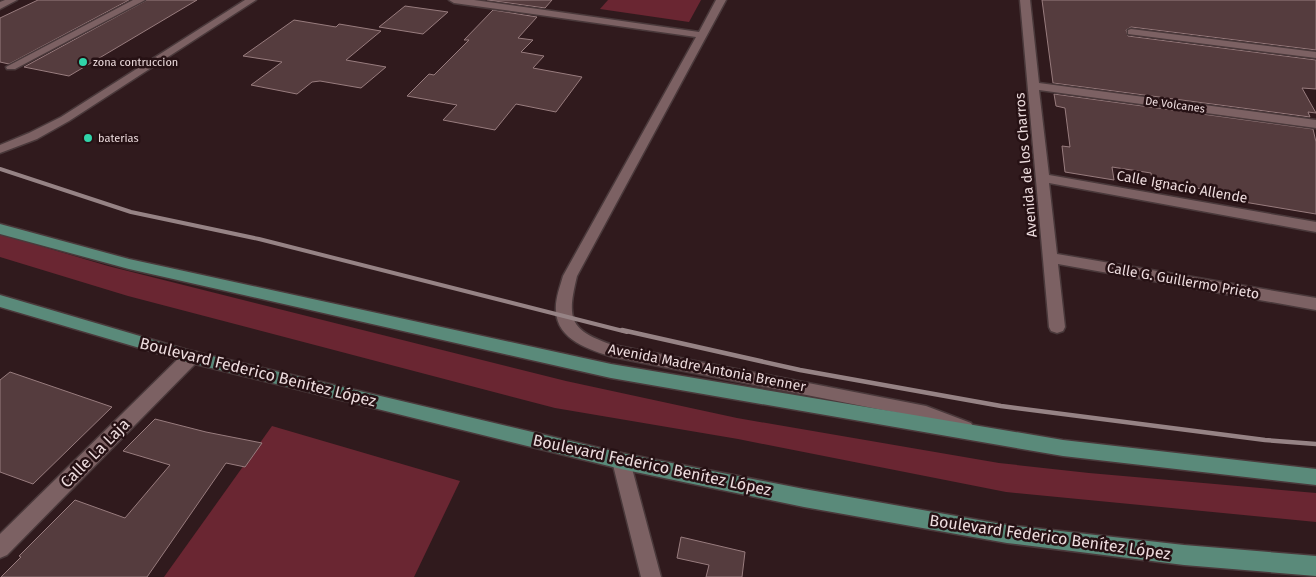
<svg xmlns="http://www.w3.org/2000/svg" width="1316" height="577" viewBox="0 0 1316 577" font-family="'Fira Sans',sans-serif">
  <rect width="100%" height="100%" fill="#301a1d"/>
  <g fill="#6a2632">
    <polygon points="608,0 701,0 689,22 600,9"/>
    <polygon points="0,234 108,266 566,381 737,418 999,463 1089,473 1316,493 1316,522 1006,492 738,439 555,408 128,296 0,257"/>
    <polygon points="272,426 460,481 414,577 164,577"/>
  </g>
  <g fill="#553c3e" stroke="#987c7e">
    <polygon points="38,0 129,0 9,64 0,62 0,18"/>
    <polygon points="147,0 197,0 69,76 24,67"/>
    <polygon points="487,0 552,0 545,8"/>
    <polygon points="1042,0 1316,0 1316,50 1131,27 1126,30 1128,36 1316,60 1316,89 1302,88 1316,113 1308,112 1310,117 1053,83"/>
    <polygon points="405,6 448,12 423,34 379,27"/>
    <polygon points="493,10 537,17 518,38 533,40 521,52 544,56 533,68 582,77 556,112 516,104 495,130 443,120 457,105 407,96 429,74 434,75 469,40 464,40"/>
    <polygon points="294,20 336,27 339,24 381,31 346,60 386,67 361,88 320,81 312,82 297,94 251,85 282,62 243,56"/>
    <polygon points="1054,94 1313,129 1316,142 1316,214 1238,201 1235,195 1152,180 1151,173 1112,167 1114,180 1065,172 1062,146 1070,147 1065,108 1056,106"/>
    <polygon points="10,372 112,407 33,484 0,472 0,380"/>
    <polygon points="155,419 206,432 262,443 245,467 226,463 147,577 1,577 21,557 19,556 75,500 125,518 170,465 123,451"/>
    <polygon points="681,537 745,552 742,577 706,577 709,565 677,558"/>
  </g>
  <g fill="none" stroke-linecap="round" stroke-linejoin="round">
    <defs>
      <g id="minor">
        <polygon points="5,0 17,0 0,9 0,2"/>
        <polygon points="133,0 145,0 15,69 7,69 6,67"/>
        <polygon points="245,0 256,0 69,121 37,139 0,153 0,145 29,133 61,117"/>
        <path d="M 449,0 L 474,0 L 699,32 L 716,0 L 726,0 L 577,276 C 567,318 568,330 613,345 L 926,406 L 971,423 L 974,428 L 971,433 L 965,436 L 924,420 L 898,413 L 613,357 C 590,350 557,340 556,311 C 555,299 560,287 563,276 L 696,37 L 454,3 Z"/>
        <polygon points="1020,0 1030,0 1039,83 1316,120 1316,128 1039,90 1049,175 1316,222 1316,232 1049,183 1057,254 1316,298 1316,310 1058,264 1065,327 1063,331 1057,333 1051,331 1049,327"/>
        <polygon points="1131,29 1316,52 1316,58 1128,34 1128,30"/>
        <polygon points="191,351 197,352 199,357 197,362 7,555 0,558 0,534 185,352"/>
        <polygon points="621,453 628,455 630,461 661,577 641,577 612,461 614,455"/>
      </g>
      <g id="major">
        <polygon points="0,224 129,259 611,364 1063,440 1316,469 1316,485 1063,456 611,378 129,269 0,234"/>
        <polygon points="0,295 191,351 621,453 804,489 1007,525 1184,545 1316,556 1316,576 1184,565 1007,543 804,507 621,469 191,363 0,307"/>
      </g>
    </defs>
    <use href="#minor" stroke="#4a393b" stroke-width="3"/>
    <use href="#major" stroke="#4a393b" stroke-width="3"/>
    <use href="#minor" fill="#7c6163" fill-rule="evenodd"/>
    <use href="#major" fill="#5a8a7a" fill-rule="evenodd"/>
    <polyline stroke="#968385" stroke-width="4" points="0,169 131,212 259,239 627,332"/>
    <polyline stroke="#968385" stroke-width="4.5" points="622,330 800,370 1001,406 1265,440 1316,444"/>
  </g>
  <g fill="#30d4a9" stroke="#261114" stroke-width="2">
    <circle cx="83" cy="62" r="5"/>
    <circle cx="88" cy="138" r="5"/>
  </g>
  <g text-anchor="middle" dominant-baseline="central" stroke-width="5" stroke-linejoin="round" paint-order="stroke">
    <g font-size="11" fill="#eddcde" stroke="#261114" text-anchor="start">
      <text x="93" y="62">zona contruccion</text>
      <text x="98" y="138">baterias</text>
    </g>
    <g font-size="11" fill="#eddcde" stroke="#261114">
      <text transform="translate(1175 105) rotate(8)">De Volcanes</text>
    </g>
    <g font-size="14" fill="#eddcde" stroke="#261114">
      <text transform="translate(1026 165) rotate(-95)">Avenida de los Charros</text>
      <text transform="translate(1182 187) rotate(10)">Calle Ignacio Allende</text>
      <text transform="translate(1183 281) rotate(10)">Calle G. Guillermo Prieto</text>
      <text transform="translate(707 368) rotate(11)">Avenida Madre Antonia Brenner</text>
    </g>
    <g font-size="16" fill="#eddcde" stroke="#261114">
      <text transform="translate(258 372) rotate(14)">Boulevard Federico Benítez López</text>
      <text transform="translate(95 453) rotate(-45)">Calle La Laja</text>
      <text transform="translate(652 465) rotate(12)">Boulevard Federico Benítez López</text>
      <text transform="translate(1050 537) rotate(8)">Boulevard Federico Benítez López</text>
    </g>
  </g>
</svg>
